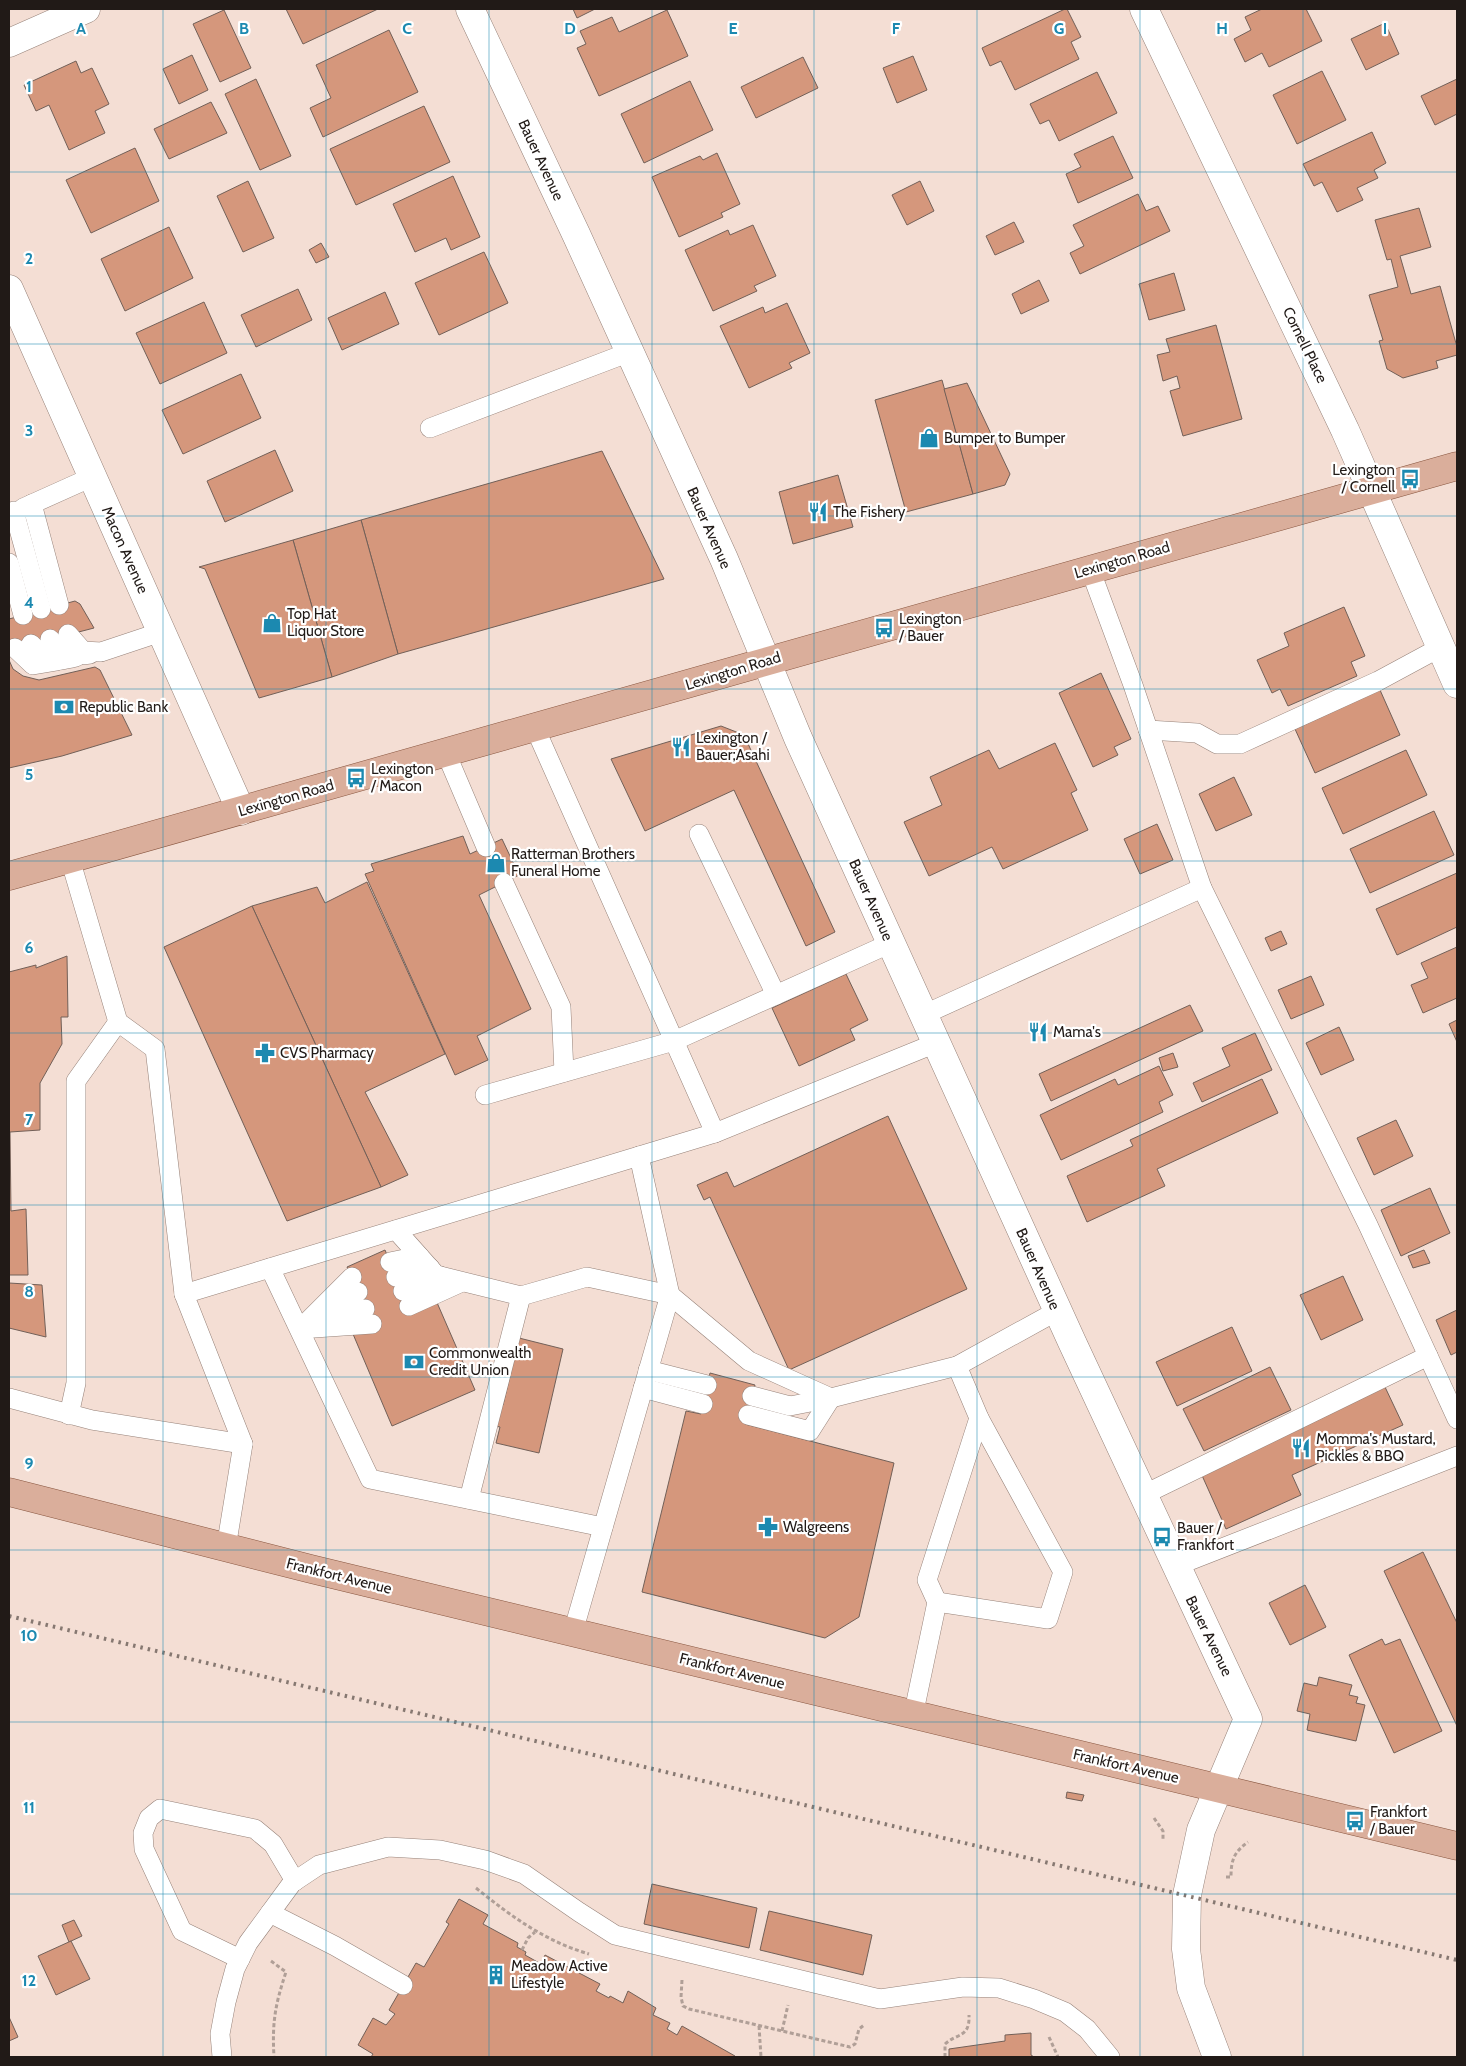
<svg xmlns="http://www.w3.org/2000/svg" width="1466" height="2066" viewBox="0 0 1466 2066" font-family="Cabin,sans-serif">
  <rect width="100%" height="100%" fill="#f4ded4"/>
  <g fill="#d5977c" stroke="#726058">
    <polygon points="286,9 378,9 303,44"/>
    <polygon points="573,9 595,9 577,18"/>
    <polygon points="1065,9 1067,9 1081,37 1071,42 1079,59 1015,90 1001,61 990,66 982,48"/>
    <polygon points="1262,9 1306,9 1322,41 1269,67 1262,53 1245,62 1234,39 1251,30 1245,17"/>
    <polygon points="224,10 251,68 220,82 193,24"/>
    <polygon points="667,10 688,56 599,96 577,48 586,44 580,31 612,17 619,32"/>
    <polygon points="1385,23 1399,54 1366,70 1351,39"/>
    <polygon points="389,30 418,92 323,137 310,108 331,98 316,65"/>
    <polygon points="192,55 208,90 179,104 163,69"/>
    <polygon points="913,56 927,90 897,103 883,68"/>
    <polygon points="803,57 818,88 756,118 741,87"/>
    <polygon points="76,61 81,73 92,68 109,104 95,111 105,133 69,150 49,105 36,111 24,85"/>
    <polygon points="1322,71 1346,120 1297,144 1273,95"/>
    <polygon points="1097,72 1117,113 1059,141 1049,120 1040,124 1030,104"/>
    <polygon points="256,79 291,156 260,170 225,94"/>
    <polygon points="1457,79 1457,114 1435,125 1421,96"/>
    <polygon points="690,81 713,130 644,163 621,114"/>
    <polygon points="211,102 227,133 169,159 154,129"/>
    <polygon points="424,106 450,162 356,205 330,149"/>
    <polygon points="1372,132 1386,163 1374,170 1378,178 1357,188 1363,200 1337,212 1322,182 1314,186 1303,164"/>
    <polygon points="1113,136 1133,178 1078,203 1066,174 1081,167 1074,154"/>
    <polygon points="135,148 159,201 91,233 66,180"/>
    <polygon points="717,153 740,204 721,213 723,217 679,237 652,177 700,156 703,160"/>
    <polygon points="453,176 480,237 451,250 446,238 415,252 393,204"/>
    <polygon points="248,181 274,238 243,252 217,196"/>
    <polygon points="920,181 934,211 907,225 892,195"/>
    <polygon points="1138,194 1146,211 1158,206 1170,231 1080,274 1070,253 1084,246 1073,225"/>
    <polygon points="1419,208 1431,247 1400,256 1411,294 1440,286 1457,347 1457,355 1436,361 1438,368 1403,378 1387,369 1379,341 1383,340 1369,295 1398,287 1391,259 1387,260 1375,220"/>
    <polygon points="1014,222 1024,242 995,255 986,236"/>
    <polygon points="753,225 776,276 754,286 757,291 713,311 685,250 728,230 730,235"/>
    <polygon points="169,227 193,278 125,311 101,259"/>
    <polygon points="321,243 329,257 316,263 309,250"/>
    <polygon points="484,252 508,303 439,335 415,283"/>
    <polygon points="1174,273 1185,310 1149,320 1139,284"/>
    <polygon points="1039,280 1049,301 1021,314 1012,294"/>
    <polygon points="298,289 312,320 256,347 241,315"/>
    <polygon points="385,292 399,324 342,350 328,318"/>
    <polygon points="204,302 227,353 160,384 136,333"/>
    <polygon points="787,303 810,353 789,363 792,368 749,388 720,326 763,307 765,313"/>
    <polygon points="1216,325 1242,419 1183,436 1170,391 1180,388 1177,376 1163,381 1157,355 1170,352 1166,339"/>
    <polygon points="241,374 261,418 183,454 162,410"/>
    <polygon points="942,380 973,494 906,512 875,400"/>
    <polygon points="967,383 1010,474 1005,485 973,494 944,389"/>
    <polygon points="275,450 293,491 225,522 207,481"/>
    <polygon points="602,451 664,579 398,654 361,520"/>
    <polygon points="838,475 853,527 793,544 779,492"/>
    <polygon points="361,520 398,654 332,677 293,540"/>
    <polygon points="293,540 332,677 259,698 205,569 199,567"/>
    <polygon points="75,601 80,604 94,628 9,650 9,619"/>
    <polygon points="1344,607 1365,656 1351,662 1357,676 1288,706 1280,689 1272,693 1257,660 1289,646 1284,633"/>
    <polygon points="9,660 13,669 23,676 39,680 95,667 100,670 132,735 62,756 9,768"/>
    <polygon points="1101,673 1131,739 1114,747 1118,755 1093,767 1059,693"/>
    <polygon points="1380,690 1400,735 1315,773 1295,729"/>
    <polygon points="721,726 744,735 835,932 806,946 734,790 645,831 611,759"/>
    <polygon points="1055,743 1077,790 1071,793 1088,830 1003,869 992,847 929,876 904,822 942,805 930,777 989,750 999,769"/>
    <polygon points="1406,750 1427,795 1343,834 1322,788"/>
    <polygon points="1234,777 1252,815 1216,831 1199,794"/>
    <polygon points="1434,811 1454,855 1370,893 1350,849"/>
    <polygon points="1157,824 1173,860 1140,874 1124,839"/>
    <polygon points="463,836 470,854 502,839 519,875 479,895 531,1009 477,1036 488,1060 455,1075 365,874 374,871 371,864"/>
    <polygon points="1457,873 1457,927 1397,955 1376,909"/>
    <polygon points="367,882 445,1054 365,1092 408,1175 381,1187 252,906 317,887 325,903"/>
    <polygon points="252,906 381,1187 287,1221 164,947"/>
    <polygon points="1281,931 1287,944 1271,951 1265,938"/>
    <polygon points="1457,947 1457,998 1423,1013 1411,985 1428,978 1421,963"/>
    <polygon points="67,956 68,1017 61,1017 62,1044 40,1083 40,1130 10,1132 11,1211 26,1209 28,1275 9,1275 9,972 36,965 36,968"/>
    <polygon points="846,974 868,1020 850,1029 855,1040 799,1066 772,1008"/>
    <polygon points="1311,976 1324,1005 1291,1019 1278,990"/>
    <polygon points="1190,1005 1203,1031 1051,1101 1039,1074"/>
    <polygon points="1457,1020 1457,1042 1449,1024"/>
    <polygon points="1339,1027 1354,1060 1321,1075 1306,1043"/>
    <polygon points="1255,1033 1272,1070 1202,1102 1193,1083 1230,1066 1222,1048"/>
    <polygon points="1173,1053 1178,1067 1163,1071 1159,1058"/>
    <polygon points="1159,1066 1173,1095 1159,1102 1163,1112 1061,1160 1040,1115 1115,1079 1118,1085"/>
    <polygon points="1262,1079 1278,1113 1157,1169 1165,1186 1087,1222 1067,1176 1133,1146 1130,1140"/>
    <polygon points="888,1116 967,1289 789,1370 710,1197 704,1200 697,1185 727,1172 734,1187"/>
    <polygon points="1396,1120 1413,1156 1374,1175 1357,1138"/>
    <polygon points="1430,1188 1450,1233 1401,1256 1381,1210"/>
    <polygon points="385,1250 410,1309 435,1298 475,1390 392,1426 353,1334 358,1292 347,1267"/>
    <polygon points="1424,1250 1430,1263 1413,1268 1408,1256"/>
    <polygon points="1343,1276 1363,1320 1321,1340 1300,1295"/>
    <polygon points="9,1283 42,1285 46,1337 9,1328"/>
    <polygon points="1457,1310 1457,1352 1451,1355 1436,1320"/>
    <polygon points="1232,1327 1252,1371 1177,1406 1156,1362"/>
    <polygon points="519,1338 563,1349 539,1453 496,1443 500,1427 491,1425 496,1403 503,1405"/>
    <polygon points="1270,1367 1291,1410 1204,1451 1183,1409"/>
    <polygon points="710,1373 755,1385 745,1424 894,1463 859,1617 825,1638 642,1592 686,1411 701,1414"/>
    <polygon points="1385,1387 1403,1425 1292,1475 1301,1495 1226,1529 1200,1471"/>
    <polygon points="1423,1552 1457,1623 1457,1726 1384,1571"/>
    <polygon points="1305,1585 1326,1627 1290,1645 1269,1603"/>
    <polygon points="1382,1639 1385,1645 1400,1639 1442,1731 1394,1753 1349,1655"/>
    <polygon points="1319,1677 1352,1685 1349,1695 1358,1697 1356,1703 1365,1705 1356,1741 1307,1730 1310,1714 1297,1711 1304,1683 1317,1686"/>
    <polygon points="1067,1792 1084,1795 1082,1801 1066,1798"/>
    <polygon points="652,1884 757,1908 749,1948 644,1924"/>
    <polygon points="459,1899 488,1915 483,1924 518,1943 517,1947 526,1952 525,1955 541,1964 545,1955 600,1984 596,1991 609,1998 610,1996 623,2003 628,1991 656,2008 653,2015 670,2023 667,2029 677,2035 682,2026 735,2056 734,2057 371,2057 373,2054 358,2045 373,2018 386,2025 395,2014 389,2010 416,1963 424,1967 449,1924 446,1922"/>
    <polygon points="769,1911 872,1935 863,1975 760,1950"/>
    <polygon points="74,1920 82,1936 69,1942 62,1925"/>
    <polygon points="71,1941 90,1979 56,1995 38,1956"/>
    <polygon points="9,2017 18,2037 9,2041"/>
    <polygon points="1031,2033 1031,2055 1034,2057 949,2057 949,2049 1005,2041 1005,2035"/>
  </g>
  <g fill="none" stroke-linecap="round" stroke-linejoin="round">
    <defs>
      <g id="service">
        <polyline points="430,428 630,352"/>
        <polyline points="32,504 59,605"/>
        <polyline points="23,508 92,477"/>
        <polyline points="14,511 41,609"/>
        <polyline points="9,563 23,615"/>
        <polyline points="68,634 83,651 101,652 161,632"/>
        <path d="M 50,639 C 63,653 71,657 90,654"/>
        <path d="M 31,644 C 50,662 50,663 76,657"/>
        <polyline points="15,648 33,665 57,661"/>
        <polyline points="1148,730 1197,733 1217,744 1240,744 1378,681 1441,647"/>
        <polyline points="446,753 486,847"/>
        <polyline points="699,834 776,995"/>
        <polyline points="70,859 118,1022 155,1049 184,1294"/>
        <polyline points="504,883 561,1007 564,1072"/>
        <polyline points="1202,888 1368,1225 1457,1419"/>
        <polyline points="923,1015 1202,888 1133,685 1090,569"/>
        <polyline points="485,1095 674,1041 891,943"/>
        <polyline points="715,1133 936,1043"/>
        <polyline points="396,1230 436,1275 521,1296 587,1277 670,1295 749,1361 831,1398"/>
        <polyline points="390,1262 419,1256"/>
        <polyline points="270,1268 370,1479 603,1527"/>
        <polyline points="396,1277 430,1268"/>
        <polyline points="403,1291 440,1276"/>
        <polyline points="409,1306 462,1282"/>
        <polyline points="326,1313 358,1292"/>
        <polyline points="329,1320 365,1309"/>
        <polyline points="300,1329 352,1277"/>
        <polyline points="300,1329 372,1324"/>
        <polyline points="648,1370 707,1385"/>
        <polyline points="643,1388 703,1404"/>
        <polyline points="752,1396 790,1406 831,1398 957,1366 1057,1311"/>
        <polyline points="9,1398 92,1420 243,1444"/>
        <polyline points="69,1415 76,1383 76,1081 118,1022"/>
        <polyline points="748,1415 810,1431 831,1398"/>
        <polyline points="1143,1495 1428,1356"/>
        <polyline points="469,1499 521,1296"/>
        <polyline points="226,1548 243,1444 184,1294 715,1133 535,728"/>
        <polyline points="1176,1566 1457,1456"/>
        <polyline points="937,1602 1048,1619 1063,1572 979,1418 957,1366"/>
        <polyline points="573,1632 670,1295 639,1156"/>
        <polyline points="913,1716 937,1602 927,1580 979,1418"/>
        <polyline points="270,1913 335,1946 403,1985"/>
        <polyline points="240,1959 182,1931 144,1849 143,1833 149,1818 160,1809 255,1829 273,1844 295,1881"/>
        <polyline points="222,2057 220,2034 226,2002 235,1969 248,1943 292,1883 319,1865 388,1847 440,1850 485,1860 524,1874 579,1912 615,1935 880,1999 963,1987 999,1988 1034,1999 1065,2012 1087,2029 1110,2057"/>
      </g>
      <g id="minor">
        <polyline points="470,9 576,234 724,559 798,738 1072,1342 1248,1719 1201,1830 1187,1895 1186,1949 1191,1988 1217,2057"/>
        <polyline points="1144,9 1345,430 1457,684"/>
        <polyline points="9,43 86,9"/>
        <polyline points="9,289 241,811"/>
      </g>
      <g id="primary">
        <polyline points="9,876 1457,466"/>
        <polyline points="9,1492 311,1569 1457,1846"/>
      </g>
    </defs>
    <use href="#service" stroke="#968279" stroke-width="20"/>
    <use href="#minor" stroke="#968279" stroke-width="29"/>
    <use href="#primary" stroke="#895741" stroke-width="29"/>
    <g stroke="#b09f97" stroke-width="3" stroke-dasharray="4 2.5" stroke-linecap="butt">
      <polyline points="1154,1818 1163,1831 1163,1841"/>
      <path d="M 1226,1877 L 1231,1877 C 1231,1860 1234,1852 1248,1842"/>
      <path d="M 476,1888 C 512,1917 545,1941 589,1954"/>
      <polyline points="522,1950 528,1938 535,1932"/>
      <path d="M 271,1961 L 286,1972 C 275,2005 272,2023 274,2057"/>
      <polyline points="682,1980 681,1997 683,2006 689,2009 850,2047 855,2044 859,2029 864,2025"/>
      <polyline points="759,2026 761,2057"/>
      <polyline points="782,2031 788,2005"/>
      <polyline points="1049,2037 1058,2057"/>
      <path d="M 945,2057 L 945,2044 C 957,2033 970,2038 969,2015"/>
    </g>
    <use href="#service" stroke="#fff" stroke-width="19"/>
    <use href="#minor" stroke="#fff" stroke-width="28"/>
    <use href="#primary" stroke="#daae9b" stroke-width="28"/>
    <polyline stroke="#867871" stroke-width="4" stroke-dasharray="2.5 5" stroke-linecap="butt" points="9,1616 1457,1960"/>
  </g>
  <path fill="none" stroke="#1c89b0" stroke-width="1" stroke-opacity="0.55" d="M 163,9 L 163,2057M 326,9 L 326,2057M 489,9 L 489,2057M 652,9 L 652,2057M 814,9 L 814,2057M 977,9 L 977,2057M 1140,9 L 1140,2057M 1303,9 L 1303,2057M 9,172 L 1457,172M 9,344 L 1457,344M 9,516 L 1457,516M 9,689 L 1457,689M 9,861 L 1457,861M 9,1033 L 1457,1033M 9,1205 L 1457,1205M 9,1377 L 1457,1377M 9,1550 L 1457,1550M 9,1722 L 1457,1722M 9,1894 L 1457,1894"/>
  <defs>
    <symbol id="shop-bare" viewBox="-9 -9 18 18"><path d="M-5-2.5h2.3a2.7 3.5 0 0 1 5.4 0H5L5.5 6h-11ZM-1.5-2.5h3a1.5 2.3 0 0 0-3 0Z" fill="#1c89b0" stroke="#fff" stroke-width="2.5" paint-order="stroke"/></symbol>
    <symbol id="bus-bare" viewBox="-9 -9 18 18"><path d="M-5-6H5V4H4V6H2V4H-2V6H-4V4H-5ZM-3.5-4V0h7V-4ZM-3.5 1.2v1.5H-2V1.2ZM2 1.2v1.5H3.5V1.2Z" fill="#1c89b0" stroke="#fff" stroke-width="2.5" paint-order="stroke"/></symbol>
    <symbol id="restaurant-bare" viewBox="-9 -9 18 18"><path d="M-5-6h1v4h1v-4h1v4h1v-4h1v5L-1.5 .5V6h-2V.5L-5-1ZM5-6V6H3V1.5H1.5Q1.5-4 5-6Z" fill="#1c89b0" stroke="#fff" stroke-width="2.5" paint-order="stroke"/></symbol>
    <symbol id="bank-bare" viewBox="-9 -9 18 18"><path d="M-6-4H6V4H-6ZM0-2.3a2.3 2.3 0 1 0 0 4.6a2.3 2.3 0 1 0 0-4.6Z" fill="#1c89b0" stroke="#fff" stroke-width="2.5" paint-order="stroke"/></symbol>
    <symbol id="pharmacy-bare" viewBox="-9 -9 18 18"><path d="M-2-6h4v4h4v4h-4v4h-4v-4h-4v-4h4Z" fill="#1c89b0" stroke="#fff" stroke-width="2.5" paint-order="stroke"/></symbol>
    <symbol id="building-bare" viewBox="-9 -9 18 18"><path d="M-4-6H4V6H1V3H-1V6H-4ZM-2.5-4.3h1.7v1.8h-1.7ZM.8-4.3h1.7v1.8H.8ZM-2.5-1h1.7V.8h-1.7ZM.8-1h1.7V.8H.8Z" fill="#1c89b0" stroke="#fff" stroke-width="2.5" paint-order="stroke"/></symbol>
  </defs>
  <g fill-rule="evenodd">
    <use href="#shop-bare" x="915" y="424" width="28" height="28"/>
    <use href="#bus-bare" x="1396" y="465" width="28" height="28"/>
    <use href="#restaurant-bare" x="804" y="498" width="28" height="28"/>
    <use href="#shop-bare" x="258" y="609" width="28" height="28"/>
    <use href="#bus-bare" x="870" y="614" width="28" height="28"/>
    <use href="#bank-bare" x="50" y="693" width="28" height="28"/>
    <use href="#restaurant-bare" x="667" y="733" width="28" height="28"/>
    <use href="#bus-bare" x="342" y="764" width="28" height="28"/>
    <use href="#shop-bare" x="482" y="849" width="28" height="28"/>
    <use href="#restaurant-bare" x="1024" y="1018" width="28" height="28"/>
    <use href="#pharmacy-bare" x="251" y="1039" width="28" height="28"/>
    <use href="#bank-bare" x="400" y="1348" width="28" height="28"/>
    <use href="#restaurant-bare" x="1287" y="1434" width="28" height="28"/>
    <use href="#pharmacy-bare" x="754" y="1513" width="28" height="28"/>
    <use href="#bus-bare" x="1148" y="1523" width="28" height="28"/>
    <use href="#bus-bare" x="1341" y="1807" width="28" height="28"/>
    <use href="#building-bare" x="482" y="1961" width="28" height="28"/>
  </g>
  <g text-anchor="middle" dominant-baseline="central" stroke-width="4.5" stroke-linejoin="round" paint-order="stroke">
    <g font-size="15" fill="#211a17" stroke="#fff">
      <text transform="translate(541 160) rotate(65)">Bauer Avenue</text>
      <text transform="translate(1305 345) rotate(64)">Cornell Place</text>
      <text transform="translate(709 528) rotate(66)">Bauer Avenue</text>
      <text transform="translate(125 550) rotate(66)">Macon Avenue</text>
      <text transform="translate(1122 560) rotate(-16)">Lexington Road</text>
      <text transform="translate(733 671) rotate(-17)">Lexington Road</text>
      <text transform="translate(286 798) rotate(-16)">Lexington Road</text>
      <text transform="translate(871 900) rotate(66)">Bauer Avenue</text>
      <text transform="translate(1038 1269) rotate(66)">Bauer Avenue</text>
      <text transform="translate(339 1576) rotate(14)">Frankfort Avenue</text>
      <text transform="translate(1209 1636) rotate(64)">Bauer Avenue</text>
      <text transform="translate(732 1671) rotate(14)">Frankfort Avenue</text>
      <text transform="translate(1126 1766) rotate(13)">Frankfort Avenue</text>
    </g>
    <g font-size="15" fill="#211a17" stroke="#fff" text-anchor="start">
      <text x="944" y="438">Bumper to Bumper</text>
      <text x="1395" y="470" text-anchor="end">Lexington<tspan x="1395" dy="17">/ Cornell</tspan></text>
      <text x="833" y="512">The Fishery</text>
      <text x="287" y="614">Top Hat<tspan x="287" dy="17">Liquor Store</tspan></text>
      <text x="899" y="619">Lexington<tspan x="899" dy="17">/ Bauer</tspan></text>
      <text x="79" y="707">Republic Bank</text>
      <text x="696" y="738">Lexington /<tspan x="696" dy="17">Bauer;Asahi</tspan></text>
      <text x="371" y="769">Lexington<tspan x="371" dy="17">/ Macon</tspan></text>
      <text x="511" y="854">Ratterman Brothers<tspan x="511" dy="17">Funeral Home</tspan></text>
      <text x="1053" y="1032">Mama's</text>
      <text x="280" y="1053">CVS Pharmacy</text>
      <text x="429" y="1353">Commonwealth<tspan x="429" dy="17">Credit Union</tspan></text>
      <text x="1316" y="1439">Momma's Mustard,<tspan x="1316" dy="17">Pickles &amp; BBQ</tspan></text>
      <text x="783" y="1527">Walgreens</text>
      <text x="1177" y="1528">Bauer /<tspan x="1177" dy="17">Frankfort</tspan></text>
      <text x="1370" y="1812">Frankfort<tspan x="1370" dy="17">/ Bauer</tspan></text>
      <text x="511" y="1966">Meadow Active<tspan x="511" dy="17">Lifestyle</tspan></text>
    </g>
  </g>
  <g font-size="16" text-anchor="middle" font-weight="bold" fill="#1c89b0" stroke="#fff" stroke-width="4.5" stroke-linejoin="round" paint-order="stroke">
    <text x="81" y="34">A</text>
    <text x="244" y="34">B</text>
    <text x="407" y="34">C</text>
    <text x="570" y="34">D</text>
    <text x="733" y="34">E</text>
    <text x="896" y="34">F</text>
    <text x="1059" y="34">G</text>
    <text x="1222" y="34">H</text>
    <text x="1385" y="34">I</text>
    <text x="29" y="92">1</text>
    <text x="29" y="264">2</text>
    <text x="29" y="436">3</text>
    <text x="29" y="608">4</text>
    <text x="29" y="780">5</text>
    <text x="29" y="953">6</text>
    <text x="29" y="1125">7</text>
    <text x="29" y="1297">8</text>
    <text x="29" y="1469">9</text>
    <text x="29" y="1641">10</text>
    <text x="29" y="1813">11</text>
    <text x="29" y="1986">12</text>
  </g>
  <rect width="1466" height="2066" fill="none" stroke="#211a17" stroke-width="20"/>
</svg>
